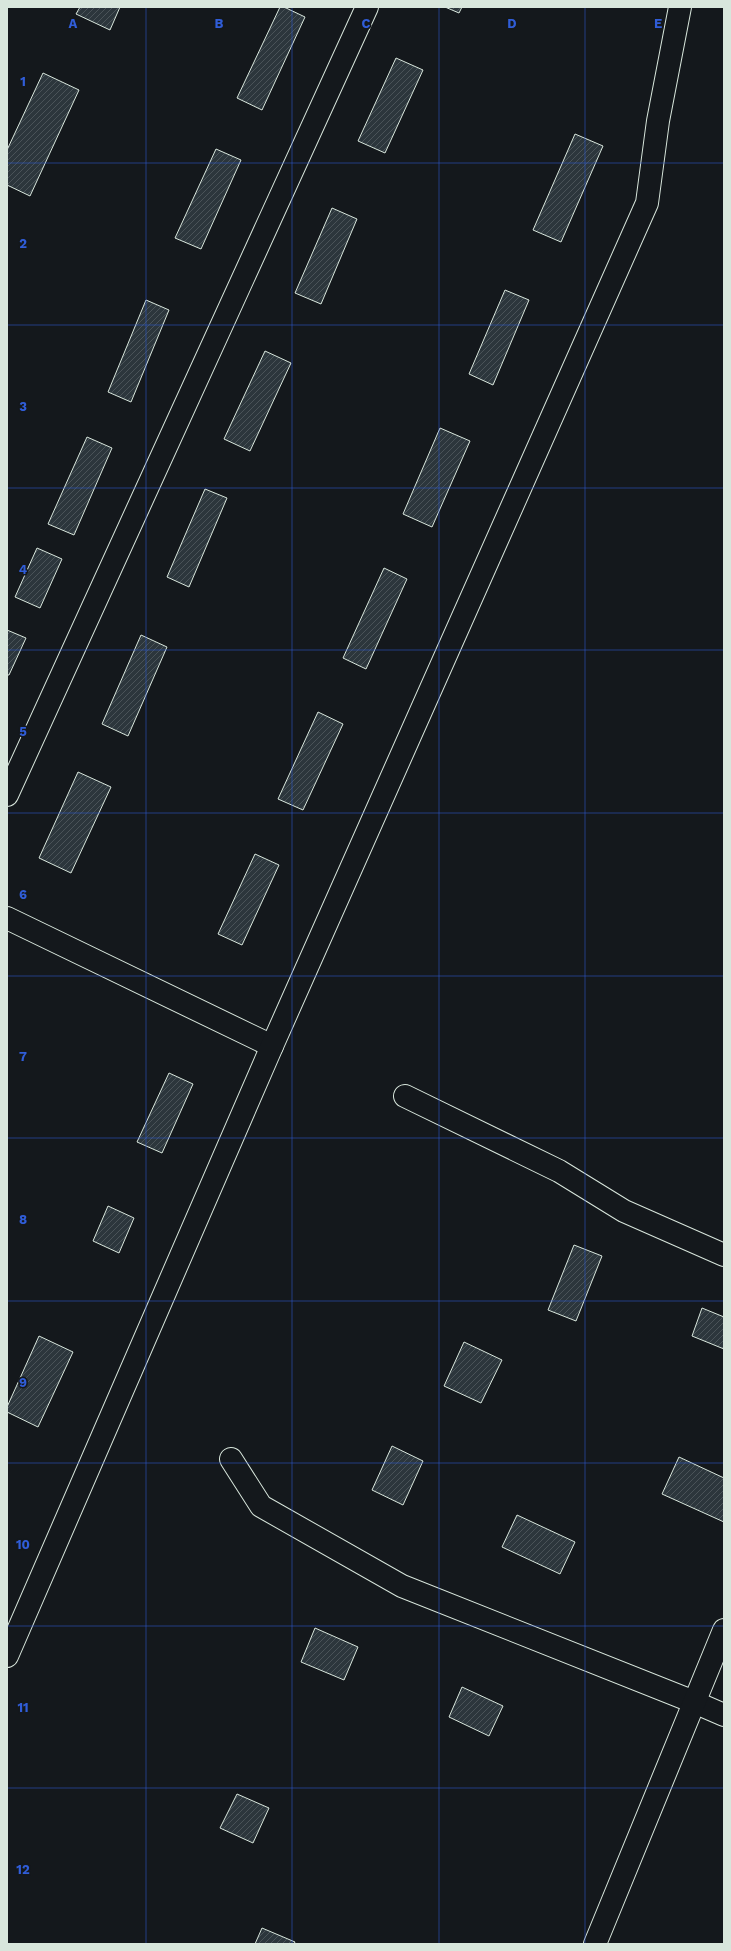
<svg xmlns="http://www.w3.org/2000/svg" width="731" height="1951" viewBox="0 0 731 1951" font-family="'Work Sans',sans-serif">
  <defs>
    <pattern id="building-hatch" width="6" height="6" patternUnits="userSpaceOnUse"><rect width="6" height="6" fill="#2c363c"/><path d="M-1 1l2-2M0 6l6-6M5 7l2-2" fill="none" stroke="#4a5358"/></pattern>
  </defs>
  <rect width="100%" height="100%" fill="#14181c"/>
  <g fill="url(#building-hatch)" stroke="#d8e6dc">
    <polygon points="80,7 120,7 110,30 76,14"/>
    <polygon points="280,7 284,7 305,17 262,110 237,98"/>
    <polygon points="445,7 462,7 459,13"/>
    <polygon points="396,58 423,70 385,153 358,141"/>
    <polygon points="43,73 79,90 30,196 7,185 7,150"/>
    <polygon points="575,134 603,146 561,242 533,230"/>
    <polygon points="216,149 241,160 201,249 175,238"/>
    <polygon points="332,208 357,219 321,304 295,293"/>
    <polygon points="505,290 529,300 493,385 469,374"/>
    <polygon points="146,300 169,310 131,402 108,392"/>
    <polygon points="265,351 291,363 250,451 224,439"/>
    <polygon points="440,428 470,441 432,527 403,514"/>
    <polygon points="87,437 112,448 74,535 48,524"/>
    <polygon points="205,489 227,498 189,587 167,577"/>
    <polygon points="37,548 62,559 40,608 15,597"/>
    <polygon points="384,568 407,579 366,669 343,658"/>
    <polygon points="7,630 26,638 9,675 7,675"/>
    <polygon points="141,635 167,647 128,736 102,724"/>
    <polygon points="318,712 343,724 303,810 278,799"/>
    <polygon points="78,772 111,787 71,873 39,858"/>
    <polygon points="255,854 279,865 242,945 218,934"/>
    <polygon points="169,1073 193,1084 162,1153 137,1142"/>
    <polygon points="108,1206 134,1218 119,1253 93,1241"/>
    <polygon points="574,1245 602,1256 576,1321 548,1310"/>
    <polygon points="702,1308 724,1317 724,1349 692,1336"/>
    <polygon points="39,1336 73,1352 38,1427 7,1412 7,1407"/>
    <polygon points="464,1342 502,1360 481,1403 444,1386"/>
    <polygon points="392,1446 423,1461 403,1505 372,1490"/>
    <polygon points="679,1457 724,1478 724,1522 662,1494"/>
    <polygon points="517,1515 575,1542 560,1574 502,1547"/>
    <polygon points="315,1628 358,1647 344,1680 301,1662"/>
    <polygon points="462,1687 503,1706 489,1736 449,1717"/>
    <polygon points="237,1794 269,1808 253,1843 220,1828"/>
    <polygon points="262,1928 295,1942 294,1944 255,1944"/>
  </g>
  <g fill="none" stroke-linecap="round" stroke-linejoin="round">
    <defs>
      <g id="street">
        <polyline points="7,795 367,7"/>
        <polyline points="7,918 272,1046"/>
        <polyline points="405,1096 559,1171 624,1211 724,1255"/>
        <polyline points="231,1459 261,1506 402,1586 694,1702 724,1715"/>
        <polyline points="7,1656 272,1046 647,203 658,121 680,7"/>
        <polyline points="595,1944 724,1630"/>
      </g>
    </defs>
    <use href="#street" stroke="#d8e6dc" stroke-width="24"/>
    <use href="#street" stroke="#14181c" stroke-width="22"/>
  </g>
  <path fill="none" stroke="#305dd8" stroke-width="1" stroke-opacity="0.55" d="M 146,7 L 146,1944M 292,7 L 292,1944M 439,7 L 439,1944M 585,7 L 585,1944M 7,163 L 724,163M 7,325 L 724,325M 7,488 L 724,488M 7,650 L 724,650M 7,813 L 724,813M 7,976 L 724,976M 7,1138 L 724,1138M 7,1301 L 724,1301M 7,1463 L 724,1463M 7,1626 L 724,1626M 7,1788 L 724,1788"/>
  <g font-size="13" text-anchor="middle" font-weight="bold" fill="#305dd8" stroke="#14181c" stroke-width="3" stroke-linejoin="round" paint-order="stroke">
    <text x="73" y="28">A</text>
    <text x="219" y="28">B</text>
    <text x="366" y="28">C</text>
    <text x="512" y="28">D</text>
    <text x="658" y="28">E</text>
    <text x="23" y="86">1</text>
    <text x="23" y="248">2</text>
    <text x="23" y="411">3</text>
    <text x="23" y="574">4</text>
    <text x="23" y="736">5</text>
    <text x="23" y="899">6</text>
    <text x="23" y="1061">7</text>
    <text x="23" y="1224">8</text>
    <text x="23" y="1387">9</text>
    <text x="23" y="1549">10</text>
    <text x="23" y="1712">11</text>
    <text x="23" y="1874">12</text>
  </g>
  <rect width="731" height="1951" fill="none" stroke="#d8e6dc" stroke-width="16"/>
</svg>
